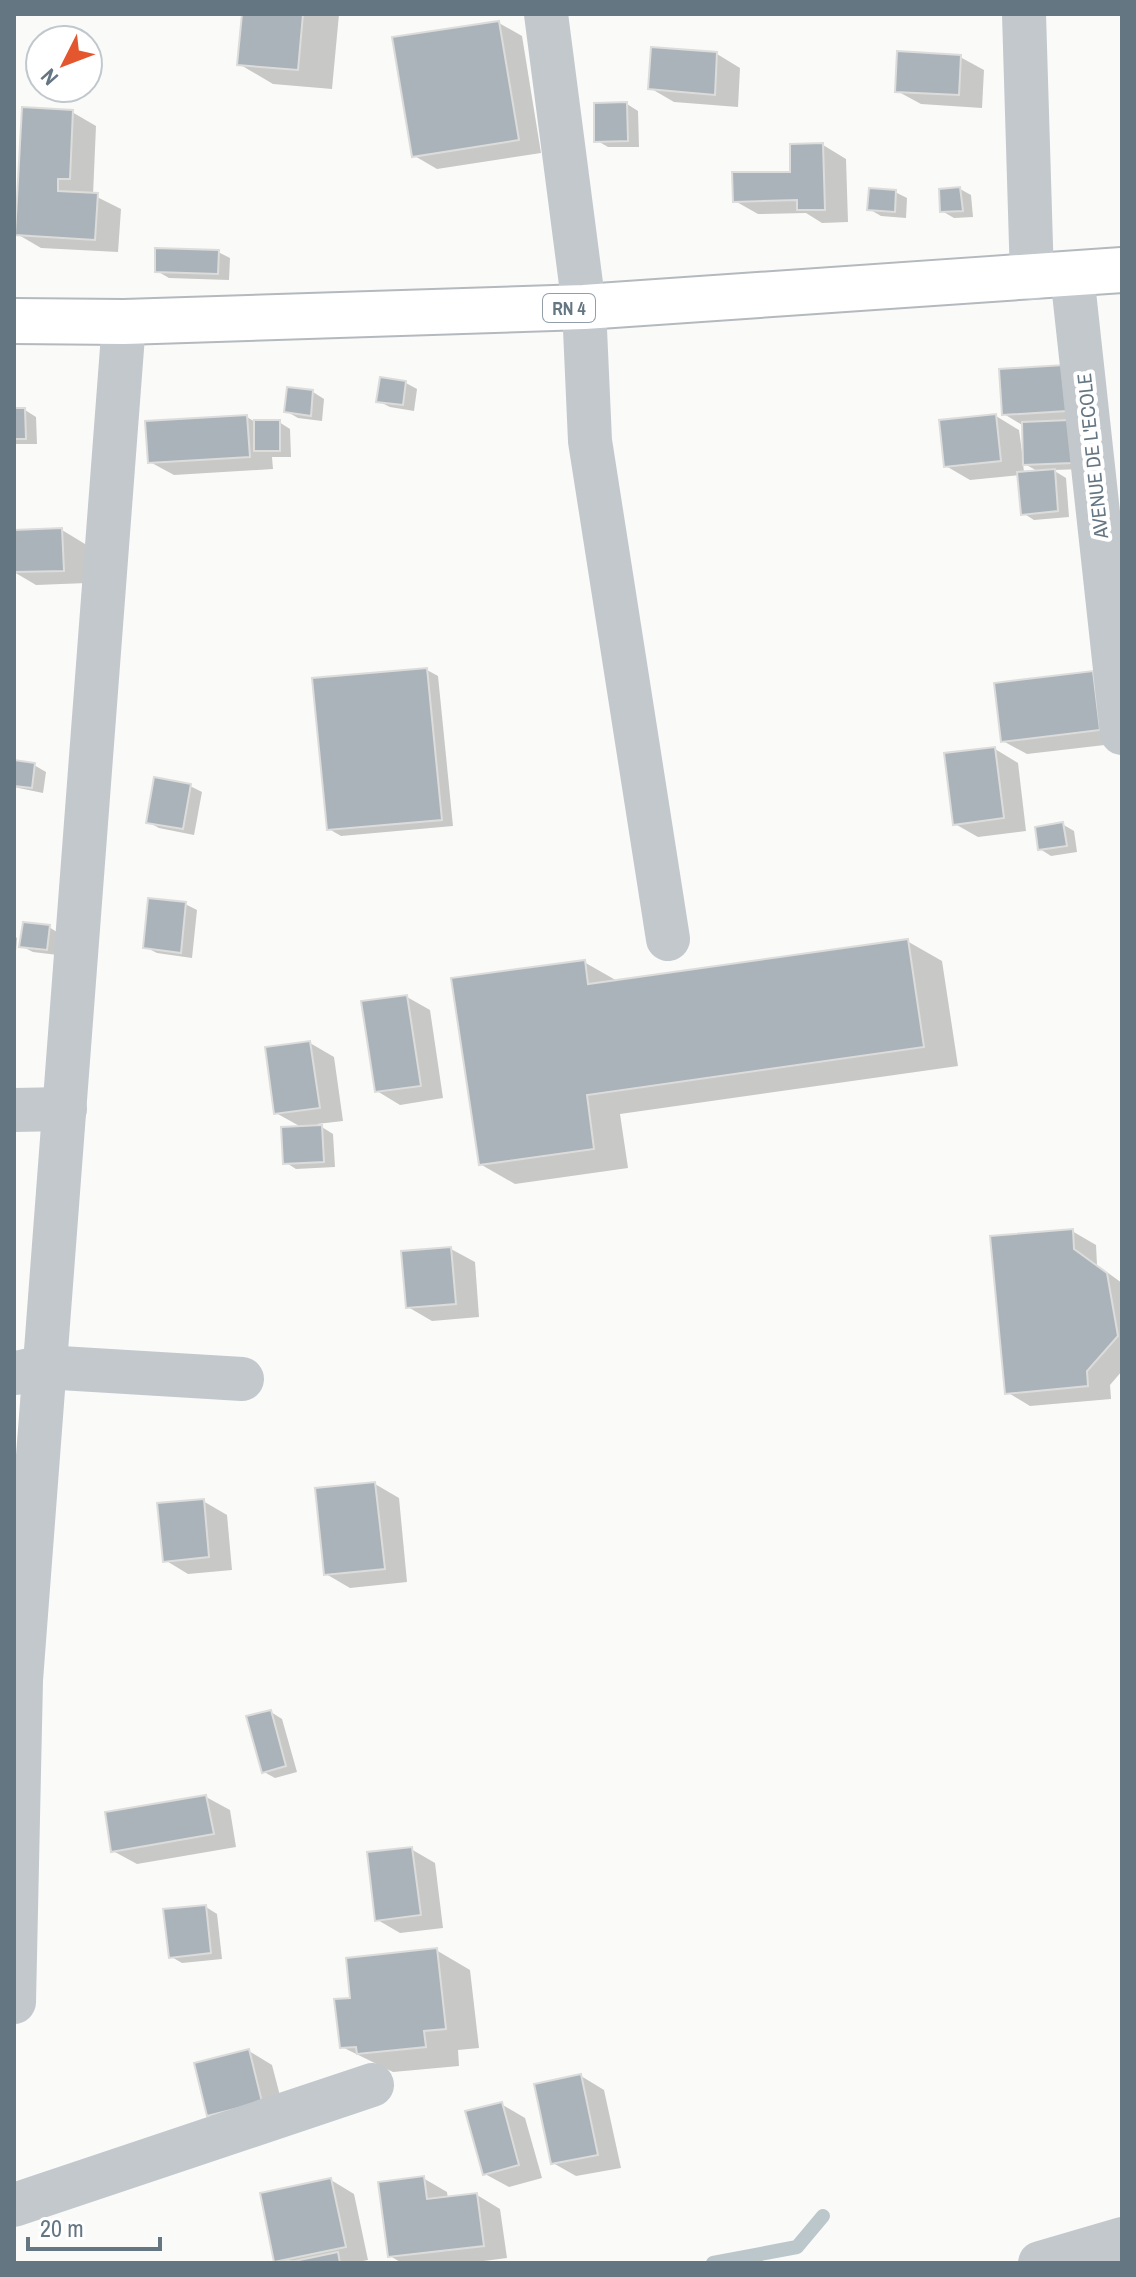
<svg xmlns="http://www.w3.org/2000/svg" width="1136" height="2277" viewBox="0 0 1136 2277" font-family="'Archivo Narrow',sans-serif">
  <rect width="100%" height="100%" fill="#fafaf8"/>
  <g fill="#0003" fill-rule="evenodd">
    <polygon points="244,14 339,14 332,89 273,84 239,64"/>
    <polygon points="499,23 522,36 541,153 437,169 413,155"/>
    <polygon points="717,54 740,68 738,107 674,102 650,88"/>
    <polygon points="960,57 984,70 982,108 921,104 897,91"/>
    <polygon points="627,104 638,111 639,147 608,147 596,140"/>
    <polygon points="72,112 96,126 93,195 121,209 118,252 41,248 17,234"/>
    <polygon points="823,145 846,159 848,222 822,223 806,213 758,214 735,201 792,174"/>
    <polygon points="960,189 971,195 973,217 954,218 942,211"/>
    <polygon points="895,192 907,198 906,218 881,216 869,209"/>
    <polygon points="218,252 230,258 229,280 169,278 157,271"/>
    <path d="M 1064,367 L 1083,469 L 1053,470 L 1066,478 L 1069,517 L 1034,520 L 1023,513 L 1020,475 L 970,480 L 946,466 L 996,416 L 1019,430 L 1022,452 L 1025,452 L 1024,426 L 1004,414 ZM 1023,463 L 1039,472 L 1024,473 Z"/>
    <polygon points="406,383 417,389 414,411 390,407 378,401"/>
    <polygon points="313,392 324,399 322,421 298,418 286,411"/>
    <polygon points="14,410 25,410 36,417 37,444 14,444"/>
    <polygon points="247,417 255,422 279,422 290,429 291,457 272,457 273,469 174,475 150,462"/>
    <polygon points="62,530 85,544 87,583 36,585 14,572 14,532"/>
    <polygon points="427,670 438,676 453,826 341,836 329,829"/>
    <polygon points="1092,673 1116,687 1122,743 1027,754 1003,741"/>
    <polygon points="995,749 1018,763 1026,831 978,837 955,824"/>
    <polygon points="14,762 34,765 46,772 43,793 14,787"/>
    <polygon points="190,786 202,792 194,835 159,828 148,822"/>
    <polygon points="1062,824 1074,831 1077,852 1051,856 1040,849"/>
    <polygon points="185,904 197,910 192,958 157,953 145,947"/>
    <polygon points="49,927 60,934 58,955 33,952 21,946"/>
    <polygon points="14,936 17,938 14,978"/>
    <polygon points="907,941 942,961 958,1066 620,1114 628,1168 515,1184 480,1164 584,962 619,982"/>
    <polygon points="407,997 430,1010 443,1098 400,1105 377,1091"/>
    <polygon points="310,1043 334,1057 343,1121 317,1124 333,1134 335,1167 296,1169 285,1162 303,1128 276,1113"/>
    <polygon points="1072,1231 1096,1245 1097,1265 1122,1283 1122,1371 1110,1385 1111,1399 1030,1406 1007,1392"/>
    <polygon points="451,1249 475,1262 479,1317 432,1321 408,1307"/>
    <polygon points="375,1484 399,1498 407,1582 350,1588 326,1574"/>
    <polygon points="203,1501 227,1515 232,1570 188,1574 165,1560"/>
    <polygon points="271,1712 282,1719 297,1772 275,1778 264,1772"/>
    <polygon points="206,1797 230,1810 236,1847 137,1864 113,1851"/>
    <polygon points="411,1849 435,1863 443,1928 400,1933 376,1919"/>
    <polygon points="206,1907 217,1914 222,1959 182,1963 170,1956"/>
    <polygon points="436,1950 470,1970 479,2048 458,2050 459,2066 393,2072 342,2047 352,1999"/>
    <polygon points="249,2051 272,2065 285,2115 232,2128 208,2115"/>
    <polygon points="581,2076 604,2090 621,2168 576,2176 553,2163"/>
    <polygon points="501,2104 525,2118 542,2178 509,2187 485,2174"/>
    <polygon points="423,2178 447,2192 448,2199 477,2195 500,2209 507,2258 468,2263 402,2263 390,2256"/>
    <polygon points="331,2180 354,2194 368,2260 352,2263 276,2260"/>
  </g>
  <g fill="none" stroke-linecap="round" stroke-linejoin="round">
    <polyline stroke="#bbc7cb" stroke-width="14" points="713,2263 797,2247 823,2216"/>
  </g>
  <g fill="#aab3b9" stroke="#dcdcda" stroke-width="2">
    <polygon points="242,14 303,14 298,70 237,65"/>
    <polygon points="499,21 519,140 412,157 392,37"/>
    <polygon points="651,47 717,52 715,95 648,89"/>
    <polygon points="897,51 961,55 959,95 895,92"/>
    <polygon points="627,102 628,141 594,142 594,103"/>
    <polygon points="22,107 73,110 70,179 58,179 58,191 98,193 95,240 15,235"/>
    <polygon points="823,143 825,210 797,210 797,200 733,202 732,172 790,172 790,144"/>
    <polygon points="960,187 963,211 940,212 939,189"/>
    <polygon points="869,188 896,190 895,212 867,210"/>
    <polygon points="155,248 219,250 218,274 155,272"/>
    <polygon points="1064,365 1067,411 1002,415 999,369"/>
    <polygon points="380,377 406,381 403,405 376,402"/>
    <polygon points="287,387 313,390 311,416 284,412"/>
    <polygon points="14,408 25,408 26,439 14,439"/>
    <polygon points="996,414 1001,461 944,467 939,420"/>
    <polygon points="247,415 250,457 148,463 145,421"/>
    <rect x="254" y="420" width="26" height="31"/>
    <polygon points="1070,420 1072,463 1023,465 1022,422"/>
    <polygon points="1055,469 1058,511 1021,515 1017,472"/>
    <polygon points="62,528 64,571 14,572 14,530"/>
    <polygon points="427,668 442,820 327,830 312,678"/>
    <polygon points="1093,671 1100,730 1001,742 994,683"/>
    <polygon points="995,747 1004,818 953,825 944,753"/>
    <polygon points="14,760 35,763 32,788 14,786"/>
    <polygon points="154,777 191,784 183,829 146,823"/>
    <polygon points="1063,822 1067,846 1038,850 1035,827"/>
    <polygon points="148,898 186,902 181,953 143,948"/>
    <polygon points="23,922 50,925 47,950 19,947"/>
    <polygon points="908,939 924,1047 587,1095 594,1149 479,1165 451,978 585,960 588,984"/>
    <polygon points="407,995 421,1086 375,1092 361,1001"/>
    <polygon points="310,1041 320,1108 274,1114 265,1047"/>
    <polygon points="322,1125 324,1162 283,1164 281,1127"/>
    <polygon points="1073,1229 1074,1249 1107,1273 1118,1336 1087,1371 1088,1386 1005,1394 990,1236"/>
    <polygon points="451,1247 456,1304 406,1308 401,1251"/>
    <polygon points="375,1482 385,1569 324,1575 315,1488"/>
    <polygon points="204,1499 209,1557 163,1562 157,1503"/>
    <polygon points="271,1710 286,1766 262,1773 246,1716"/>
    <polygon points="206,1795 214,1834 111,1852 105,1812"/>
    <polygon points="412,1847 421,1915 375,1921 367,1852"/>
    <polygon points="206,1905 211,1953 169,1958 163,1909"/>
    <polygon points="437,1948 446,2029 424,2031 426,2047 357,2054 356,2047 340,2048 334,1999 350,1998 346,1958"/>
    <polygon points="249,2049 262,2102 207,2116 194,2063"/>
    <polygon points="581,2074 598,2155 551,2164 534,2084"/>
    <polygon points="502,2102 519,2165 483,2175 465,2111"/>
    <polygon points="424,2176 427,2199 477,2193 484,2246 388,2257 378,2182"/>
    <polygon points="331,2178 346,2247 274,2262 260,2193"/>
    <polygon points="338,2252 340,2263 285,2263"/>
  </g>
  <g fill="none" stroke-linecap="round" stroke-linejoin="round">
    <defs>
      <polyline id="highway" points="14,321 124,322 584,307 1122,270"/>
    </defs>
    <use href="#highway" stroke="#b4b9bd" stroke-width="48"/>
    <g stroke="#c3c8cc" stroke-width="44">
      <polyline points="546,14 584,307 590,441 668,939"/>
      <polyline points="1024,14 1032,278"/>
      <polyline points="1072,274 1122,733"/>
      <polyline points="14,1110 65,1109"/>
      <polyline points="16,1373 44,1367 242,1379"/>
      <polyline points="14,2002 21,1680 124,322"/>
      <polyline points="14,2205 372,2085"/>
      <polyline points="1040,2263 1122,2239"/>
    </g>
    <use href="#highway" stroke="#fff" stroke-width="44"/>
  </g>
  <g text-anchor="middle" dominant-baseline="central" stroke-width="8" stroke-linejoin="round" paint-order="stroke">
    <rect fill="#fff" stroke="#939fa8" stroke-width="2" x="543" y="294" width="52" height="28" rx="6"/>
    <g font-size="18" font-weight="bold" fill="#657683">
      <text x="569" y="308">RN 4</text>
    </g>
    <g font-size="20" fill="#657683" stroke="#fff">
      <text transform="translate(1092 456) rotate(-96)">AVENUE DE L'ECOLE</text>
    </g>
  </g>
  <rect width="1136" height="2277" fill="none" stroke="#657683" stroke-width="32"/>
  <g transform="translate(64 64) rotate(228)"><circle r="38" fill="#ffffff" stroke="#c1c8cd" stroke-width="2"/>
  <path d="M0-6L14 30L0 20L-14 30Z" fill="#e4572e"/>
  <text y="-12" font-size="22" font-weight="bold" text-anchor="middle" fill="#657683">N</text>
  </g>
  <path d="M28 2237v12h132v-12" fill="none" stroke="#657683" stroke-width="4"/>
  <text x="40" y="2237" font-size="24" fill="#657683" stroke="#ffffff" stroke-width="6" paint-order="stroke">20 m</text>
</svg>
